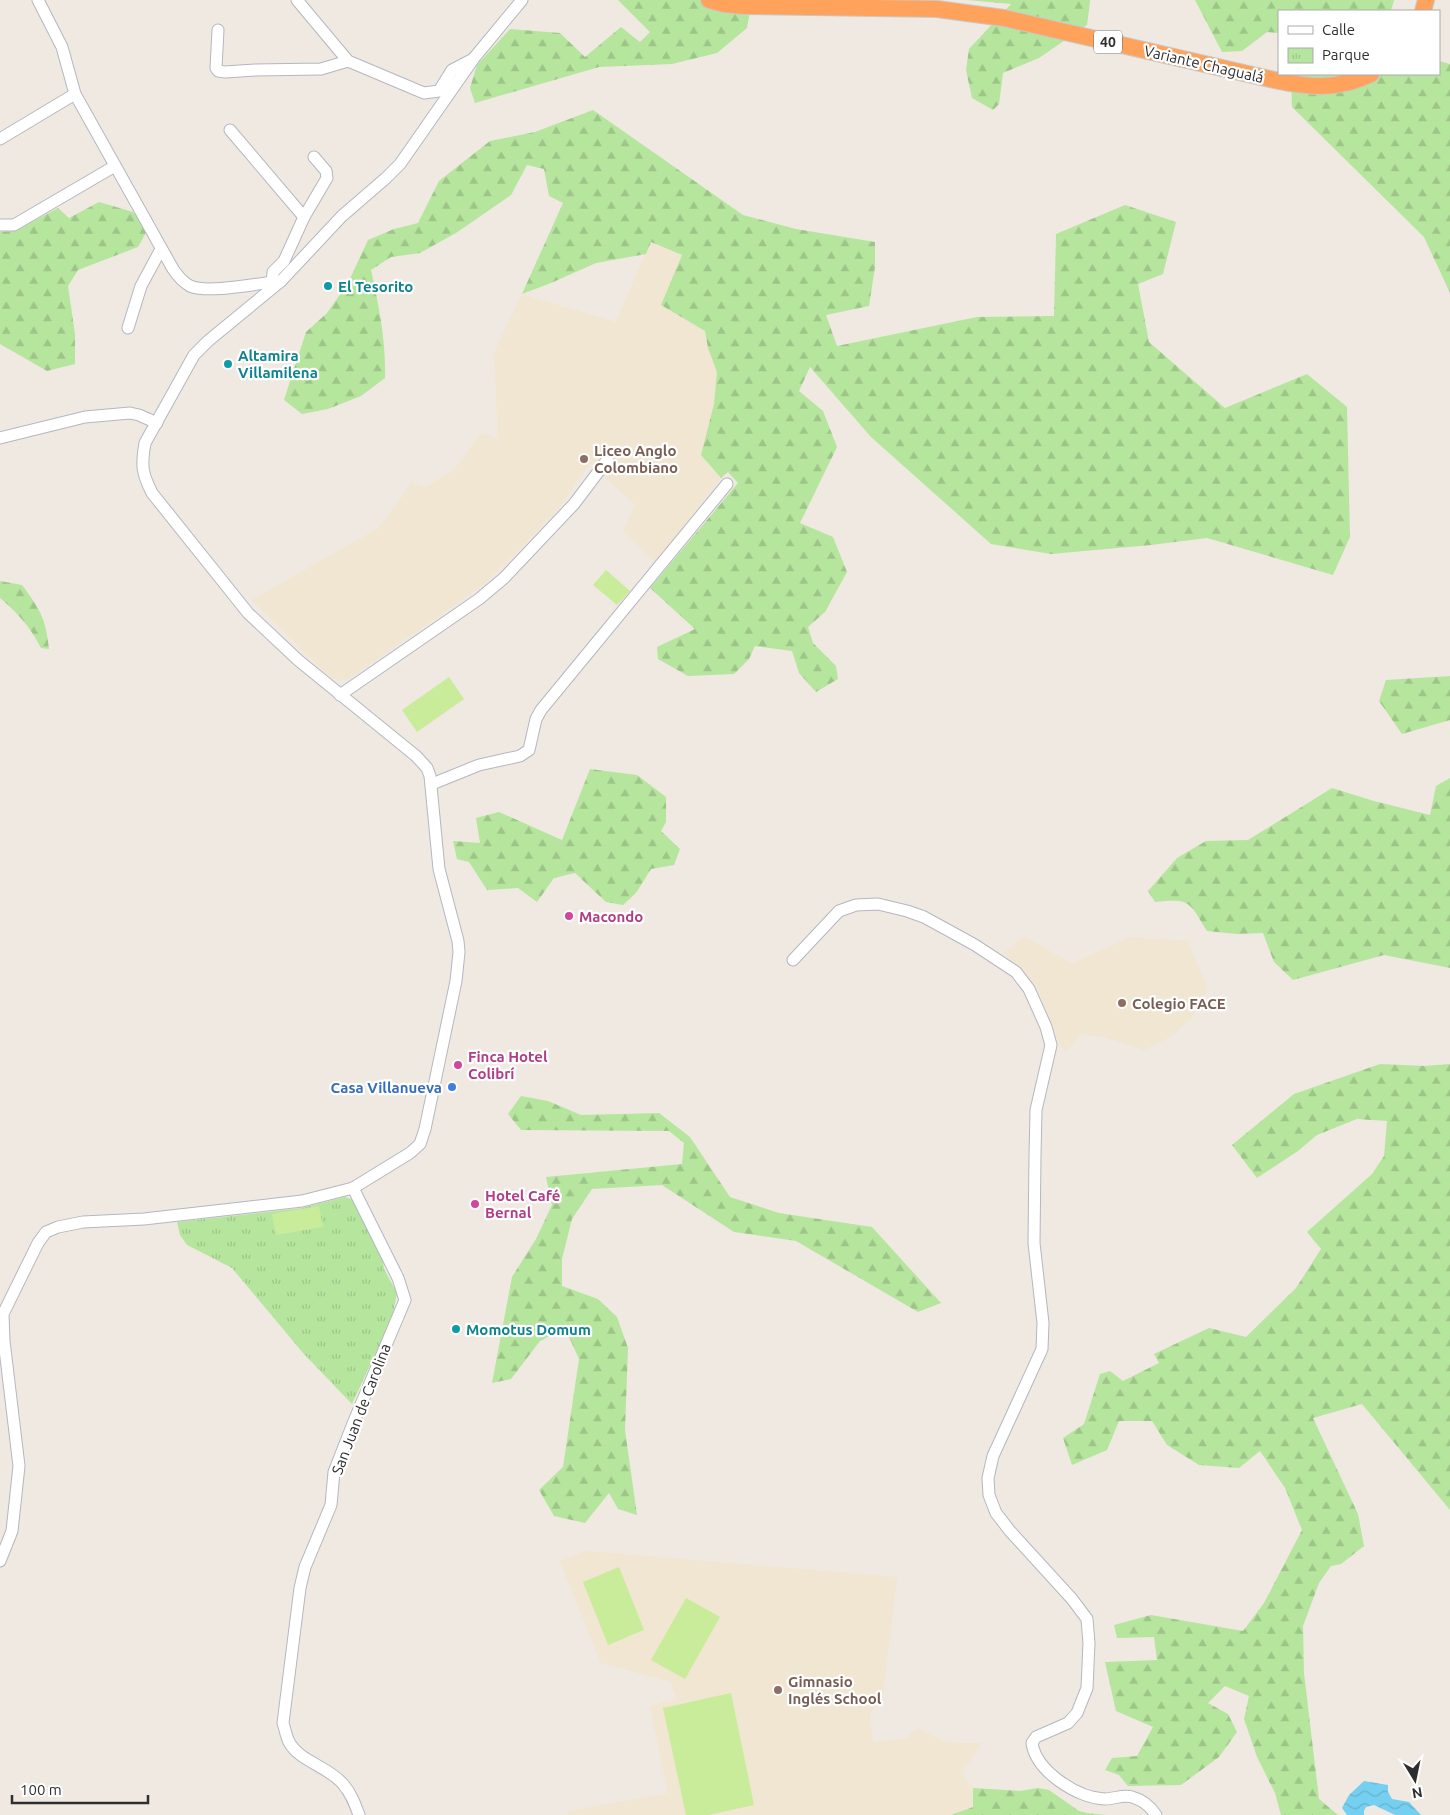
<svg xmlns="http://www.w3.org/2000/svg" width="1450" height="1815" viewBox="0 0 1450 1815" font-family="Ubuntu,sans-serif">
  <defs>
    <pattern id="forest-firs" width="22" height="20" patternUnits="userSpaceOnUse" patternTransform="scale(1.25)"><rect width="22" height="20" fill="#b6e59e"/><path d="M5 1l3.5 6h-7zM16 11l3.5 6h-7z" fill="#9dc588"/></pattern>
    <pattern id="park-tufts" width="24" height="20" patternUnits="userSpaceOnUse" patternTransform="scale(1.25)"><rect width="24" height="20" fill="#b6e59e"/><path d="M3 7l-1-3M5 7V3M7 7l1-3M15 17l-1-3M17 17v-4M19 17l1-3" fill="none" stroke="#9dc588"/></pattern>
    <pattern id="water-waves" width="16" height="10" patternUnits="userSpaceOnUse" patternTransform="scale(1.25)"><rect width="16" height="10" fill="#75cff0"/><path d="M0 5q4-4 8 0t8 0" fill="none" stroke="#66b2ce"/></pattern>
  </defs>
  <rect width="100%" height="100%" fill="#efe9e1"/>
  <g fill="#f0e6d1">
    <polygon points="650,242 682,256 661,305 705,331 708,348 717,372 714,404 701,455 721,478 656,563 623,532 635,505 590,463 560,507 513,556 482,586 347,680 332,679 252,600 377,529 397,504 411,482 426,487 454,470 481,433 498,439 494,353 522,294 616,322"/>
    <polygon points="1024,936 1072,964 1130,937 1188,941 1208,989 1192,1018 1172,1036 1144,1050 1107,1038 1081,1034 1067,1051 1060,1046 1037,987 1004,953"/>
    <polygon points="587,1551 897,1577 882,1704 874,1707 870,1715 873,1742 909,1738 911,1732 919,1729 943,1741 957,1743 982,1743 962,1773 973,1788 973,1807 951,1815 567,1815 569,1811 668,1793 650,1706 676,1699 671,1682 601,1663 560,1561"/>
  </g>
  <g fill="url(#forest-firs)">
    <polygon points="618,0 752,0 747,28 717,53 672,64 599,67 475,103 470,88 477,65 510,29 560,33 585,57 621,27 640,42 650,32"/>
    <polygon points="967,0 1090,0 1090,2 1087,25 1039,58 1003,73 999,104 993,110 972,98 966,70 969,49 1011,4"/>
    <polygon points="1195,0 1394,0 1391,11 1279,11 1279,33 1267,32 1242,51 1222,52"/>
    <polygon points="1439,61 1450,64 1450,293 1424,237 1292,107 1291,74 1439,74"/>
    <path d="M 593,110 L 743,215 L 796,229 L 875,242 L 875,267 L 869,306 L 826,315 L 837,346 L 977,317 L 1054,316 L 1056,234 L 1125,205 L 1176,222 L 1163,274 L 1138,284 L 1149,342 L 1225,408 L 1307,374 L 1347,407 L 1350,537 L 1333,575 L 1207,538 L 1151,545 L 1051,554 L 991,544 L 871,437 L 810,367 L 799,391 L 823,411 L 837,447 L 800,523 L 833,537 L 847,572 L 825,612 L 808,627 L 813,643 L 836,666 L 838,679 L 816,692 L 799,673 L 792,651 L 755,646 L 749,659 L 734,674 L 688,676 L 658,659 L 657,647 L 695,629 L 650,588 L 738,483 L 728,472 L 721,478 L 701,455 L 714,404 L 717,372 L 708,348 L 705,331 L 661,305 L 682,255 L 651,242 L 646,254 L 596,263 L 551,283 L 522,294 L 563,203 L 549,196 L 544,169 L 527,165 L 511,195 L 456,233 L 420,253 L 391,257 L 371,270 C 379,306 386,341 385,378 L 361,396 L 328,409 L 302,414 L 284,400 L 306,332 L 327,313 L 348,283 L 368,240 L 394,229 L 418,223 L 439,181 L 490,141 L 535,132 Z"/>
    <polygon points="99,202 133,212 148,229 138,247 78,270 68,286 75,334 75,364 47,371 0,344 0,232 15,231 58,208 69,218"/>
    <path d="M 0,581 L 22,585 C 40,609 46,619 49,649 L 41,648 C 31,628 17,612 0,598 Z"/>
    <polygon points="1450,676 1450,720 1402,734 1379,701 1386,680"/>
    <polygon points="590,769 637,775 666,797 666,822 661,831 680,849 674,865 651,869 636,893 623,905 606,902 575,873 554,878 537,902 518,888 487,890 469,862 457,859 453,841 480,843 476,818 499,812 562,840"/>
    <path d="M 1450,778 L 1450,968 L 1384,955 L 1293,980 L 1274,962 L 1263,933 L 1237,934 L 1207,931 C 1189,902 1191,898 1155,902 L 1148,891 L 1177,858 L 1206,841 L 1248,840 L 1332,788 L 1374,801 L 1430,815 L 1436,786 Z"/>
    <polygon points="1380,1064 1425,1066 1450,1064 1450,1510 1362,1404 1313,1418 1358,1514 1364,1546 1341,1564 1331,1566 1319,1583 1303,1626 1304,1673 1319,1799 1338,1815 1281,1815 1275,1793 1257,1757 1244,1719 1249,1696 1225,1686 1208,1703 1228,1714 1237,1732 1219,1757 1181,1785 1128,1786 1119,1775 1105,1770 1112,1758 1137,1756 1153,1727 1116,1711 1105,1662 1157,1660 1154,1637 1117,1638 1114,1625 1151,1615 1243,1631 1264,1603 1302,1530 1285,1488 1260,1451 1239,1468 1199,1465 1167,1445 1152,1421 1119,1421 1107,1450 1072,1465 1063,1438 1084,1424 1100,1374 1110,1371 1123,1381 1159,1363 1154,1354 1209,1328 1246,1337 1296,1288 1321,1249 1307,1232 1372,1174 1384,1156 1387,1121 1357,1119 1317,1135 1298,1151 1257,1178 1232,1145 1294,1094"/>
    <polygon points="521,1096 548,1101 581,1115 659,1113 690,1137 730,1197 779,1213 872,1227 941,1303 918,1312 796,1241 734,1232 662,1185 592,1189 572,1219 562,1259 562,1286 598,1299 617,1317 628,1348 625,1430 637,1515 618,1509 609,1493 585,1523 554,1516 539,1490 563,1467 579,1359 565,1328 540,1341 511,1379 492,1383 512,1277 536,1239 552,1205 546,1177 682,1164 684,1143 669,1131 521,1130 508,1114"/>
    <polygon points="973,1788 1020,1791 1038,1788 1049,1790 1079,1811 1087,1813 1106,1815 951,1815 973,1807"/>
  </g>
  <polygon fill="url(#park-tufts)" points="345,1197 354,1200 383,1261 384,1269 397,1293 392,1318 352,1404 303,1353 232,1268 187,1245 180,1235 177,1222 302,1208"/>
  <g fill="#c9ec9a">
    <polygon points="606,570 630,591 617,605 593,585"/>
    <polygon points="449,677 464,699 417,732 402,710"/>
    <polygon points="319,1206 323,1227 276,1235 272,1214"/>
    <polygon points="619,1567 644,1630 608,1645 583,1582"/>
    <polygon points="686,1598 720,1617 685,1679 651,1660"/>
    <polygon points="731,1693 754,1805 708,1815 686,1815 663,1708"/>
  </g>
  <polygon fill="url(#water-waves)" points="1364,1781 1388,1785 1388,1792 1392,1799 1409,1802 1421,1815 1395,1815 1374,1805 1366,1807 1364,1811 1364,1815 1347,1815 1342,1808 1349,1795"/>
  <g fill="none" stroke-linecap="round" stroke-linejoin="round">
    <defs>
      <g id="minor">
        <path d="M 38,0 L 62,47 L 75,94 L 173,269 C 177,275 183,282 190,286 C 207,294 260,283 281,281"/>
        <polyline points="297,0 348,61 424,93 439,91 452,70 473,59"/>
        <polyline points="218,30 216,68 218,71 225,72 255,70 321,69 348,61"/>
        <polyline points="230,130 304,217"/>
        <polyline points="0,139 75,94"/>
        <polyline points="0,225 14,225 115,166"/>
        <polyline points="272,282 273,272 284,261 304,217 327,178 326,171 314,157"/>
        <polyline points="128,328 141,286 161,249"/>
        <polyline points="0,438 85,417 130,413 139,415 157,423"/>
        <polyline points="340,695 479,599 504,578 574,504 608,459"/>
        <polyline points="432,784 479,765 520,756 529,750 536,719 541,710 727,484"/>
        <path d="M 793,960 L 839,911 L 856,905 L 878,904 L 907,911 L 924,917 L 975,945 L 1016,972 L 1029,989 L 1046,1027 L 1051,1045 L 1036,1110 L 1035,1156 L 1034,1243 L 1043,1323 L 1042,1349 L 993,1456 L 988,1478 L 989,1495 L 996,1513 L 1010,1531 L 1072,1599 L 1087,1619 L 1089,1643 L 1087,1688 L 1077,1713 L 1068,1723 L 1036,1737 L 1032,1743 C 1036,1771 1077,1798 1105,1799 C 1114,1799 1124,1794 1132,1797 C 1143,1800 1150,1806 1156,1815"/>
        <path d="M 353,1188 L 398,1278 L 405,1300 L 352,1426 L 334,1472 L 331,1505 L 305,1567 L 300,1588 L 283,1723 C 285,1729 286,1736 289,1742 C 300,1762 328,1766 343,1784 C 351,1793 355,1804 359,1815"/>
        <path d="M 0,1561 L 12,1531 L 19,1466 L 4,1341 L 3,1314 L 38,1243 L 46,1232 L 58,1227 L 83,1222 L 144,1219 L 302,1201 L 353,1188 L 410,1153 L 420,1144 L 425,1129 L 456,981 L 459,952 L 458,941 L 439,869 L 430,776 L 427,768 L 416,756 L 298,660 L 248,613 L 152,493 C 142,473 141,466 145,443 L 194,355 L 208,341 L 281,281 L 342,216 L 386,178 L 400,164 L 474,58 L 522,0"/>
      </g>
      <g id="highway">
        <path d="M 709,0 L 724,4 L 744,6 L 937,9 L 1004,18 L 1279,81 C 1312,88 1340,89 1371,74"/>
        <polyline points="1423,11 1426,0"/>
      </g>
    </defs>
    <use href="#minor" stroke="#b4b7c1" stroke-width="13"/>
    <use href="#highway" stroke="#c9c9c9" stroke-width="18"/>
    <use href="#minor" stroke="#fff" stroke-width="11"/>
    <use href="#highway" stroke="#ffa35c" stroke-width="16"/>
  </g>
  <g fill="#0f9aa8" stroke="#fff" stroke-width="2">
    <circle cx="328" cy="286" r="5"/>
    <circle cx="228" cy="364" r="5"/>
    <circle cx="456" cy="1329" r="5"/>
  </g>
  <g fill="#8d6e63" stroke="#fff" stroke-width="2">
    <circle cx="584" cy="459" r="5"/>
    <circle cx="1122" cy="1003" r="5"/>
    <circle cx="778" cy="1690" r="5"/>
  </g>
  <g fill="#d1479c" stroke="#fff" stroke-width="2">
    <circle cx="569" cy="916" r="5"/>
    <circle cx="458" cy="1065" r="5"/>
    <circle cx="475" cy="1204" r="5"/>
  </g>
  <circle fill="#3f7fe0" stroke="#fff" stroke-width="2" cx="452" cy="1087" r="5"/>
  <g text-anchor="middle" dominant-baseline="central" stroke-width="4.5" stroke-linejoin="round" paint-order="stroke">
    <rect fill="#fff" stroke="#6d6d6d" stroke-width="1" x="1094" y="30.5" width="28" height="23" rx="4"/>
    <g font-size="14" font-weight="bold" fill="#2e2e2e">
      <text x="1108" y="42">40</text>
    </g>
    <g font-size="15" fill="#2e2e2e" stroke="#fff">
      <text transform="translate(1204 64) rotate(13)">Variante Chagualá</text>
      <text transform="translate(361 1409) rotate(-69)">San Juan de Carolina</text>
    </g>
    <g font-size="15" font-weight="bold" fill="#0d838f" stroke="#fff" text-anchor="start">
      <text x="338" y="286">El Tesorito</text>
      <text x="238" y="355">Altamira<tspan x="238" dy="17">Villamilena</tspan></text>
      <text x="466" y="1329">Momotus Domum</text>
    </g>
    <g font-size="15" font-weight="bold" fill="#785e54" stroke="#fff" text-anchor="start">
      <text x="594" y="450">Liceo Anglo<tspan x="594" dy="17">Colombiano</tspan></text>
      <text x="1132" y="1003">Colegio FACE</text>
      <text x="788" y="1681">Gimnasio<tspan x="788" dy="17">Inglés School</tspan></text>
    </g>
    <g font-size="15" font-weight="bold" fill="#b23c85" stroke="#fff" text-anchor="start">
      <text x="579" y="916">Macondo</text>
      <text x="468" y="1056">Finca Hotel<tspan x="468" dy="17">Colibrí</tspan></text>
      <text x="485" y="1195">Hotel Café<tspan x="485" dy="17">Bernal</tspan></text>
    </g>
    <g font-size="15" font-weight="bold" fill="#366cbe" stroke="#fff" text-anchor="end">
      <text x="442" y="1087">Casa Villanueva</text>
    </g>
  </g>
  <rect x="1278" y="10" width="162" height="65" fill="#ffffff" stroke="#ababab"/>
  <rect x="1288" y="26" width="25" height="8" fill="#ffffff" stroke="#ababab"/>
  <text x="1322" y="35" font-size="15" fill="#2e2e2e">Calle</text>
  <rect x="1288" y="48" width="25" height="15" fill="url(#park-tufts)" stroke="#ababab"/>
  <text x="1322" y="60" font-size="15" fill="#2e2e2e">Parque</text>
  <g transform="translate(1415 1780) rotate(170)" stroke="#ffffff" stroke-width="4" paint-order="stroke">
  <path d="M0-4L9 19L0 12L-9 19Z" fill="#2e2e2e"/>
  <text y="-8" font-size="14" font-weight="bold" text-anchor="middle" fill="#2e2e2e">N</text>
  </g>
  <path d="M12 1795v8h136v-8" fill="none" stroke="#2e2e2e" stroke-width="2.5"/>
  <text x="20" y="1795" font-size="15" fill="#2e2e2e" stroke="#ffffff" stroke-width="4" paint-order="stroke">100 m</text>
</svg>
